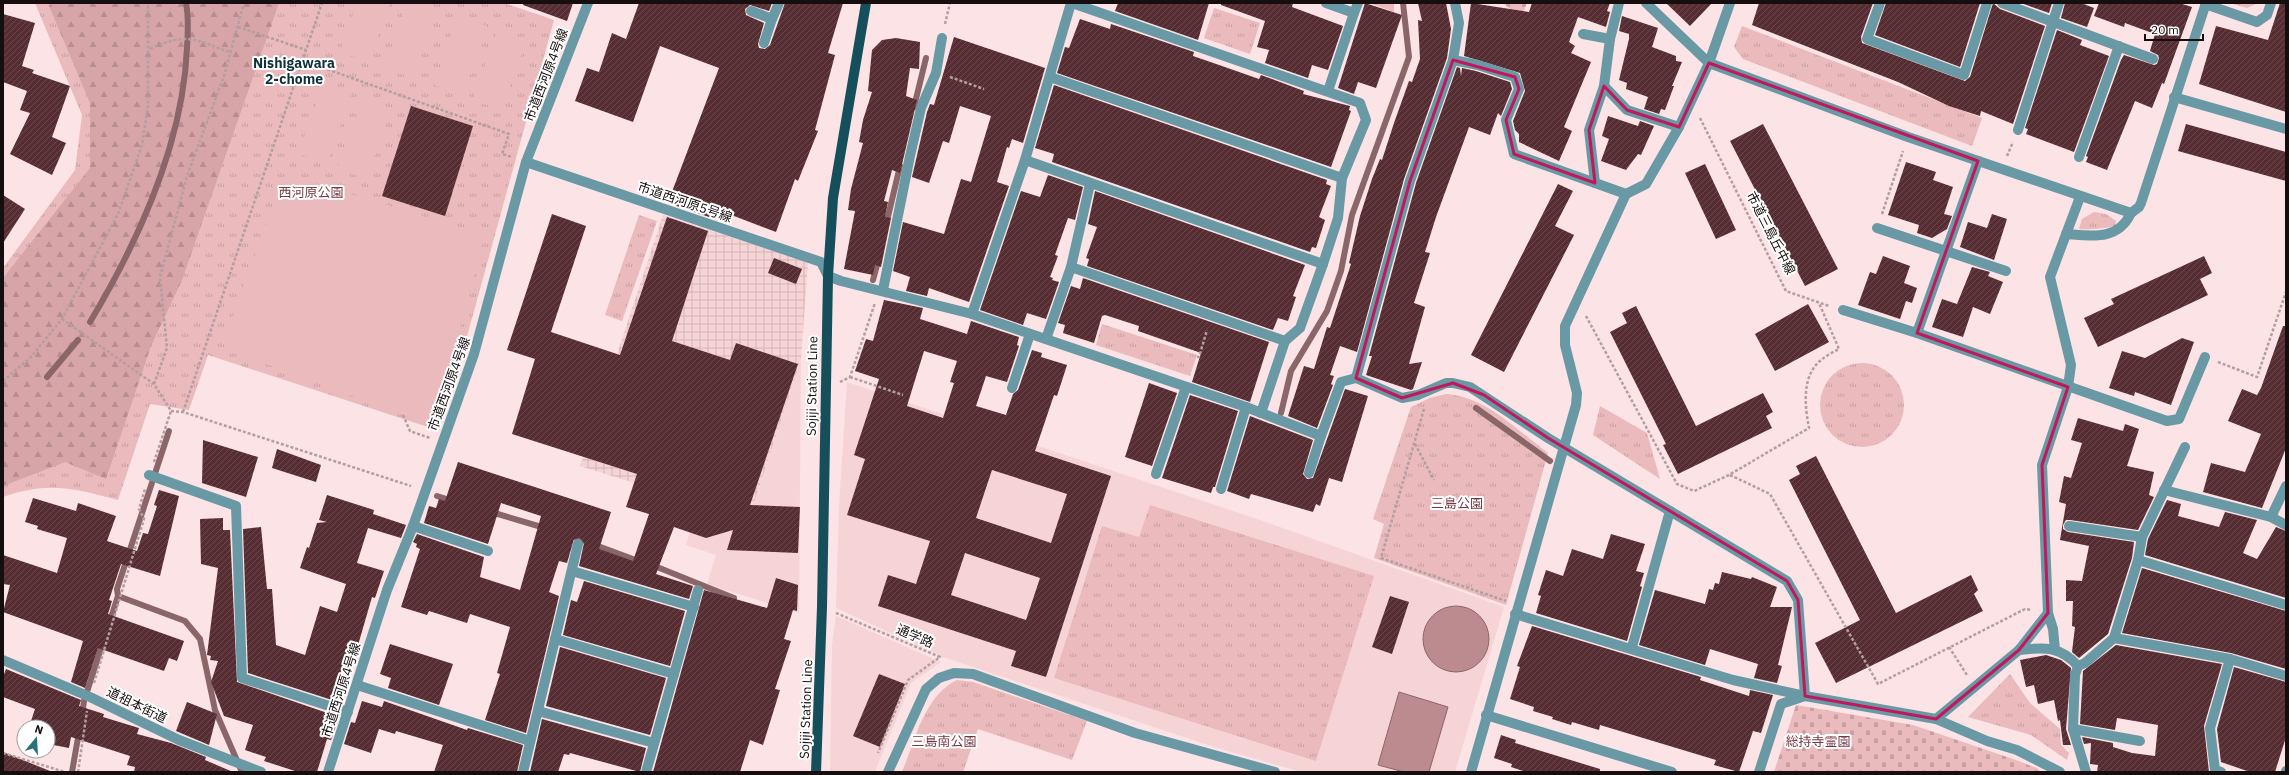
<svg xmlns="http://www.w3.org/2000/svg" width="2289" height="775" viewBox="0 0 2289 775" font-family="'IBM Plex Sans','Noto Sans JP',sans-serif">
  <defs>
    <pattern id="industrial-grid" width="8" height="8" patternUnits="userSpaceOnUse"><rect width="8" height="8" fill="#f6d4d6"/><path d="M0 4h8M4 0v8" fill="none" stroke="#d2b5b6"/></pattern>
    <pattern id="grass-tufts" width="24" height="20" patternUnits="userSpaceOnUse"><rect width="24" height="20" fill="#eababd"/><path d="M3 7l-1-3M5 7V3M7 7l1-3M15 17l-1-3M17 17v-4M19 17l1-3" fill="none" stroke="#c89fa1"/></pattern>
    <pattern id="forest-firs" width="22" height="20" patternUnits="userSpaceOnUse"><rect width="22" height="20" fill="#d7a5a8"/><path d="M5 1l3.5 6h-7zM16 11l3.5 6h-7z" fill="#b88d8f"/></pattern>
    <pattern id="cemetery-stones" width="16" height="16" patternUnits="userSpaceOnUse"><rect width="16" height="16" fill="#eababd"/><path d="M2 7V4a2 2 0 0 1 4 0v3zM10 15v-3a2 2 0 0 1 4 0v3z" fill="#c89fa1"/></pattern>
    <pattern id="building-hatch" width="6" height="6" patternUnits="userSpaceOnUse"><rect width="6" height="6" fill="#562d32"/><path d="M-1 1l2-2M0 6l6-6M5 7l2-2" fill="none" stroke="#6a494d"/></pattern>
  </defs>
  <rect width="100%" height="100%" fill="#fce3e5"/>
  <g fill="#f6d4d6">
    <polygon points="801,359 799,613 707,584 716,555 686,545 699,503 749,519"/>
    <polygon points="847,382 1260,520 1504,607 1455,772 1301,772 1214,747 943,657 836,608 839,506"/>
    <polygon points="836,616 941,662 911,683 875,772 830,772 832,645"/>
  </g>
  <polygon fill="url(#industrial-grid)" points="663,215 808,262 801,359 749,519 580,466"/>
  <g fill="url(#grass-tufts)">
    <path d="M 35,3 L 504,3 L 554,20 L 460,362 L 437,430 L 208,355 L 189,410 L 150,404 L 118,500 C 74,488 47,481 3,497 L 3,268 L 75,170 L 82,115 Z"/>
    <polygon points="1370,3 1394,3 1394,12"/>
    <polygon points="2230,3 2258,3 2247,8"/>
    <polygon points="1214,8 1260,23 1250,54 1204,38"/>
    <polygon points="1742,26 1982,118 1972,146 1743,59 1734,47"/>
    <path d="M 2094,212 L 2106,214 L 2116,221 L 2115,226 C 2108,228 2086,230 2079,229 L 2082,219 Z"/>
    <polygon points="639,215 657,221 622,321 605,315"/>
    <polygon points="1102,324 1197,355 1190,376 1096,345"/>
    <circle cx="1862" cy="405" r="42"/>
    <path d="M 1446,394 C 1485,396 1518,431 1548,453 L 1506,605 L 1374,558 L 1384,524 L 1373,519 L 1411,407 L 1430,398 Z"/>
    <polygon points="1600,406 1647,433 1660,479 1593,435"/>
    <polygon points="1150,505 1374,576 1316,761 1054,678 1102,526 1139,537"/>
    <polygon points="2010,674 2030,703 2060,729 2061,745 2069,753 2067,760 2031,735 1968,717"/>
    <path d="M 957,680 L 973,682 L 1087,721 L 1072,760 L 978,729 L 963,772 L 902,772 C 915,741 924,696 957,680 Z"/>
  </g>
  <polygon fill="url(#forest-firs)" points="51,3 279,3 182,280 151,346 106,479 65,462 3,486 3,278 90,168 90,103 49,6"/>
  <g fill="url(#cemetery-stones)">
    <polygon points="1503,3 1527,3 1521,18"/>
    <polygon points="1796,705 1913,725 2013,759 2037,768 2041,772 1774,772"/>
  </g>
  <g fill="#eababd">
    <polygon points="357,3 390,3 369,62 340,52"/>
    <polygon points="407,3 422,3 438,8 413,78 384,68"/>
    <polygon points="458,16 487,26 463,95 434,85"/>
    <polygon points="497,31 526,41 502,110 473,100"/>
    <polygon points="323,85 351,95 327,164 298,154"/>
    <polygon points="362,99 391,110 366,179 337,169"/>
    <polygon points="285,174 485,235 460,328 430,421 403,415 234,352 227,331"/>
  </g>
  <g fill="#bc8b8f" stroke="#8a6668">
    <circle cx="1456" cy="639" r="33"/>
    <polygon points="1399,692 1448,707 1429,772 1404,772 1378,765"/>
  </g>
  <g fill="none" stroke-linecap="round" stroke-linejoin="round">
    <g stroke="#8a6668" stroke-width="6">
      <polyline points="914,107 926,58"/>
      <polyline points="886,225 900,166"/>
      <polyline points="873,280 879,258"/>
      <path d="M 90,322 C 138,242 183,143 187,48 C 188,33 189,18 186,3"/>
      <polyline points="47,377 78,340"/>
      <polyline points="1476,408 1550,461"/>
      <polyline points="1281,413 1291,371 1327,311 1341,271 1352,215 1409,57 1403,3"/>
      <polyline points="437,496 453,501"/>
      <polyline points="491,512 545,528"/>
      <polyline points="571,536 641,562"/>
      <polyline points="652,565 734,598 732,606"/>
      <polyline points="118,596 185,621 200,639 215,710 242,772"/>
      <polyline points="110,621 118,596 117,589 169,431"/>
      <polyline points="82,715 84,701 103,642"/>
      <polyline points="72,772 79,732"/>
    </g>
  </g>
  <g fill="url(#building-hatch)" fill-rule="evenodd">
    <polygon points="523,3 573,3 567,21 523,5"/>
    <polygon points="639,3 772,3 769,11 750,5 745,9 746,15 764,23 758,44 759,48 765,49 770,45 785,3 843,3 828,53 835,55 815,130 818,131 798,181 795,179 776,232 721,211 719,215 714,213 712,218 671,204 673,198 670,197 719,68 660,46 633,122 575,101 587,68 599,72 612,33 626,39"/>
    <polygon points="1118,3 1209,3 1198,40 1115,11"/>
    <polygon points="1221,3 1293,3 1292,7 1343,26 1328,70 1312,65 1308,78 1265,63 1269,50 1257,47 1265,21 1221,5"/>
    <polygon points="1365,3 1402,15 1376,88 1358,82 1354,94 1338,88"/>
    <polygon points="1418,3 1446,3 1451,29 1447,58 1404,179 1357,352 1340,346 1330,375 1334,376 1331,384 1333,385 1317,428 1288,416 1304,366 1314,369 1327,327 1330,328 1351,264 1349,263 1360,216 1372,179 1380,159 1382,160 1394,123 1409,81 1412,82 1420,59 1418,20 1422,21"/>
    <polygon points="1471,3 1529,12 1532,3 1610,3 1607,11 1610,12 1606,27 1578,17 1569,42 1575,46 1571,53 1591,62 1564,127 1572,131 1559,161 1519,142 1519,134 1515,130 1513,121 1525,91 1520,73 1464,56"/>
    <polygon points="1666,3 1712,3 1690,26"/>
    <polygon points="1759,3 1873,3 1861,37 1862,43 1965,81 1970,77 1993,3 2000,9 2045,26 2013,124 1981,111 1980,116 1949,106 1898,82 1752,25"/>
    <polygon points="1886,3 1980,3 1960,67 1875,35"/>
    <polygon points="2021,3 2052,3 2049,13"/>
    <polygon points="2065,3 2081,3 2094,8 2087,27 2061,18"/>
    <polygon points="2099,3 2179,3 2192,7 2164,84 2162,83 2152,108 2135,101 2107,170 2086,162 2088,157 2086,156 2121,60 2124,55 2154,65 2157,64 2159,58 2158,55 2150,51 2155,34 2125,23 2124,27 2094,16"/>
    <polygon points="2280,3 2286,3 2286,112 2199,84 2216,26 2268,40"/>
    <polygon points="3,14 35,23 22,66 34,70 32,73 70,86 52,137 66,143 52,175 10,154 30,113 20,110 27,91 3,82"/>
    <polygon points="1622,16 1658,28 1652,47 1676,56 1676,61 1682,62 1672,86 1674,86 1665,110 1661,109 1659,114 1644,109 1648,97 1626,89 1627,83 1619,80 1629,39 1629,34 1619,31"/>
    <polygon points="1080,19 1110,29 1111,24 1194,52 1193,56 1222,66 1259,79 1261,75 1304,91 1303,94 1350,106 1349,110 1351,111 1331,167 1057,73 1065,47 1069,48"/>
    <polygon points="2057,30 2082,40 2080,45 2109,56 2074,152 2026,134 2028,129 2025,128"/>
    <polygon points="954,37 1045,68 1023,143 1012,139 1009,148 1007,147 997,182 1009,186 969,302 929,288 927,296 906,291 910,277 893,271 903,222 944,234 961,179 971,182 991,116 960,106 949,143 943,141 929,183 912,177 927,112 930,104 934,105"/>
    <polygon points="896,38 920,42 919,69 910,68 906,96 917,100 900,173 892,170 884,201 888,202 885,217 891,218 881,267 875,265 873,275 844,269 855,211 848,210 851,189 863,143 859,142 863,120 872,92 868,91 872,50 882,40"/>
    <polygon points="1457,67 1460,68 1461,76 1462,68 1476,71 1510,82 1512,89 1501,116 1498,113 1490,135 1469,127 1436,217 1425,252 1430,253 1414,303 1425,307 1409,364 1422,362 1413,389 1411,390 1366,375 1372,356 1369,356 1416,183"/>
    <polygon points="1054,85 1327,180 1326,184 1331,186 1319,217 1325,220 1316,248 1312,247 1310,252 1052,162 1054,154 1035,148"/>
    <polygon points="411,106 473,126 445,216 382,196"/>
    <polygon points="1608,116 1638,126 1640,121 1654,126 1641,155 1638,154 1626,170 1601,161 1609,139 1602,136"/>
    <polygon points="1763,124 1838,269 1805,286 1730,141"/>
    <polygon points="2186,124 2286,152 2286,181 2178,151"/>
    <polygon points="1906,162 1936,172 1933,180 1953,187 1944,214 1952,216 1947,229 1932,238 1917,233 1919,225 1888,215"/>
    <polygon points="1705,164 1736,230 1716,239 1685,173"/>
    <polygon points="1048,175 1083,187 1075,220 1068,218 1055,255 1058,256 1050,277 1053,278 1052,280 1059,282 1046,319 1027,313 1023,325 980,310 1021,191 1040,197"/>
    <polygon points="1558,184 1573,191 1555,226 1574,235 1504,372 1471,355"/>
    <polygon points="1095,191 1305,265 1293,296 1296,297 1288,321 1278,318 1273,330 1087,266 1089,259 1086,258 1097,227 1088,224"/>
    <polygon points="3,195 25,209 3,243"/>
    <polygon points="552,214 586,226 551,332 620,355 667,217 708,231 672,341 730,360 736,343 798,364 750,505 800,507 798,553 727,550 733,530 706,538 674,527 656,574 693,586 689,599 579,566 584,543 580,538 574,539 567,563 559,561 549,592 559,596 526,733 485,720 500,674 497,673 510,627 470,614 467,623 429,611 427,615 401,607 420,549 416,547 417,544 413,542 417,534 484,557 480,577 520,590 541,516 501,503 488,544 424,523 429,506 436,508 439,499 445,501 458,462 611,512 599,549 633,561 649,514 626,507 637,474 512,434 535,359 507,350"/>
    <polygon points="1992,214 2007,219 1994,260 1960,247 1968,222 1987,228"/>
    <polygon points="1883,256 1910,266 1904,283 1917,288 1912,303 1906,301 1900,319 1858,305 1870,272 1876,274"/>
    <polygon points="2204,256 2212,273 2200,279 2208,295 2098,347 2084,318 2114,304 2111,299"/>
    <polygon points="774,258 802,269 796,284 768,273"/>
    <polygon points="1972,267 1990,272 1988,276 2003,282 1990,314 1973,307 1963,337 1932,327 1942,299 1957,304"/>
    <polygon points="1083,278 1269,342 1250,402 1192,382 1201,353 1138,331 1139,326 1105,315 1102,316 1094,343 1063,333 1065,325 1058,323 1071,286 1080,289"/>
    <path d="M 884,300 L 923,308 L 920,319 L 967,334 L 971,321 L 1019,337 L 1017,345 L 1019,346 L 1007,382 L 986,376 L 976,406 L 1006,415 L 1013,394 L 1018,390 L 1032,350 L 1042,353 L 1041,357 L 1067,365 L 1057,396 L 1054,395 L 1035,451 L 1111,476 L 1046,677 L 1011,666 L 1016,651 L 878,606 L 888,575 L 916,584 L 930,541 L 847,515 L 865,459 L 854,455 L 879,379 L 855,371 L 866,339 L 873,341 ZM 924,351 L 957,361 L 950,382 L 954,383 L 943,418 L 907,406 ZM 992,470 L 1067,494 L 1051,543 L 976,518 ZM 965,553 L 1040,578 L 1026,620 L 951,595 Z"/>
    <polygon points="1808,304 1829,342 1775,371 1755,334"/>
    <polygon points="1636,306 1696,426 1763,393 1773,412 1766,416 1772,428 1678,474 1663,445 1666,444 1610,332 1627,323 1622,313"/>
    <polygon points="2283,326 2286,326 2286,448 2262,508 2203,492 2211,463 2245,472 2261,434 2228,421 2242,389 2257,395 2261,388"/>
    <polygon points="2182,338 2194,342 2171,405 2135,392 2134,396 2109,388 2122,351 2145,358"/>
    <polygon points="1149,383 1177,393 1152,466 1125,457"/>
    <polygon points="1345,389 1368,396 1342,482 1329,478 1320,506 1316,504 1313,512 1251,494 1249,499 1227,491 1250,416 1313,440 1303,474 1307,479 1313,478"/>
    <polygon points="1190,395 1238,411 1215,487 1213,487 1211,493 1162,478"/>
    <polygon points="2078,418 2123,431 2125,424 2139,429 2127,466 2154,472 2149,495 2154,497 2138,530 2070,520 2066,520 2063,525 2063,529 2068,532 2134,542 2132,558 2108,634 2079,658 2072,652 2075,627 2072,626 2073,601 2066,601 2066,580 2082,581 2089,546 2060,540 2066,504 2059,502 2064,476 2071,478 2082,443 2071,440"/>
    <polygon points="203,440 258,457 246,497 202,483"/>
    <polygon points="277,449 321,465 316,482 272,468"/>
    <polygon points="1816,456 1896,613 1971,575 1978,590 1974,594 1983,611 1836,683 1815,643 1860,620 1789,480 1800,474 1796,466"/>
    <polygon points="159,490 179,496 160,576 121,564 109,600 112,601 108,614 184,641 177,661 169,658 164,671 98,648 85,688 71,682 83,641 3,612 10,585 3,584 3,555 57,573 67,538 37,529 38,526 25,522 33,498 76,511 78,503 116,516 107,541 137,551 143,533 148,534 157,506 154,505"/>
    <polygon points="327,495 374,510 373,514 406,525 401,538 368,528 357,563 384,571 375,598 372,597 356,652 348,649 332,700 248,673 243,529 261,527 267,589 272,589 276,645 305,655 320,606 337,612 346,584 300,568 307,547 309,548 317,523 327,522 319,520"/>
    <polygon points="2167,500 2181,504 2178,516 2219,527 2225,512 2257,520 2243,553 2257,559 2276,527 2286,531 2286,598 2145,555 2148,539"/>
    <polygon points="223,518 223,530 230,530 237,682 339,717 331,740 327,739 317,772 298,772 264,761 266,757 245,750 253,725 224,716 211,682 218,661 210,660 211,656 207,655 218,568 201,564 200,519"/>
    <polygon points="1611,534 1645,544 1636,571 1644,573 1640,586 1642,587 1627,641 1536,613 1541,596 1538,595 1546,570 1563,576 1572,549 1603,559"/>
    <polygon points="2142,568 2286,611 2286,669 2231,653 2122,633"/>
    <polygon points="1722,572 1751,579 1752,577 1777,587 1770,607 1792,607 1778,665 1782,666 1777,683 1754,678 1758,664 1710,649 1705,665 1639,645 1655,590 1705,604 1709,589 1713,590 1715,583 1719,584"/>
    <polygon points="776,578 798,585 797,611 793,610 784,639 791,641 775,689 780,690 763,745 750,740 740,772 653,772 704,590 767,608"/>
    <polygon points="584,581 685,611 670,666 563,635 571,600 577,602"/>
    <polygon points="1390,596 1409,602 1392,654 1372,647"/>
    <polygon points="1532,626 1701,677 1700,680 1749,696 1750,690 1773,695 1761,733 1753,731 1739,772 1714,765 1716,760 1600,725 1599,730 1572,722 1571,725 1552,719 1553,717 1533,711 1534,707 1510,699 1520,667 1517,666"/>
    <polygon points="390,644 453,664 439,705 388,688 391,678 380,674"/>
    <polygon points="2116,645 2222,664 2204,726 2209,772 2097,772 2098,765 2090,764 2091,743 2084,744 2082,737 2113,743 2113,747 2132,753 2155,756 2158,725 2117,718 2115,730 2080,724 2083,671"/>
    <polygon points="560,647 666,678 650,735 546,706"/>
    <polygon points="2046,655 2061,660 2071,668 2066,729 2071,745 2063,745 2060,720 2058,721 2054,700 2038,704 2034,685 2026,687 2020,660"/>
    <polygon points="2234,667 2286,682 2286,737 2275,772 2250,772 2221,762 2217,729"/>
    <polygon points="6,669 81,700 79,706 104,714 103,717 139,728 137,734 171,743 206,757 205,760 233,772 134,772 135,767 127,765 130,756 71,737 69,748 48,744 48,727 29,727 35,709 3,697 3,677"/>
    <polygon points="879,674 905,684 880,747 853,736"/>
    <polygon points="362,701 382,707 384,701 467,730 468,728 523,745 517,772 434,772 443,745 396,731 395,734 379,729 371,753 344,744 351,722 355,723"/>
    <polygon points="187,702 217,714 209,745 176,731"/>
    <polygon points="542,719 646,748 640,772 570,753 569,755 564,754 558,772 530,772"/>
    <polygon points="1501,735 1516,740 1515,743 1600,769 1600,772 1526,772 1511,767 1512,764 1494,758"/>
    <polygon points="3,752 50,771 50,772 3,772"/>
  </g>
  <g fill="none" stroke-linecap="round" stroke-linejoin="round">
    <g stroke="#b39fa1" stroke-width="2.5" stroke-dasharray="3 2" stroke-linecap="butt">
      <polyline points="945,24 950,3"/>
      <polyline points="238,27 306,50"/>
      <path d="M 150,49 C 188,31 195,40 232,53"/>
      <polyline points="304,61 509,134 502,154 512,157"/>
      <polyline points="950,77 984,89"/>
      <polyline points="1700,118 1786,291 1829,306"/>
      <polyline points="2007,156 2013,142"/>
      <polyline points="1882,214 1903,151"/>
      <path d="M 1586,316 L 1677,484 L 1694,491 L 1729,475 L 1809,428 C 1805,407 1801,376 1821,360 C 1826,356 1833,352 1839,349 L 1819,303"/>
      <polyline points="62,319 154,384 171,411"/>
      <polyline points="1197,357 1199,357 1207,330"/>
      <polyline points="2218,362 2257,377 2286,292"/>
      <polyline points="850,377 903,395"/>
      <polyline points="3,381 31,357 62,319 118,214 142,145 148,106 148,3"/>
      <polyline points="840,382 850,377 875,303"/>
      <polyline points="154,384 167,348 160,277 187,176 224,76 244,3"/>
      <polyline points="1424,409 1381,558 1506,601"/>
      <polyline points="171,411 183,412 411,486"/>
      <polyline points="183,412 322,3"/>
      <polyline points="403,415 410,431 430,438"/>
      <polyline points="1415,444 1434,480"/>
      <polyline points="154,462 171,411"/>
      <polyline points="1730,475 1770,494 1878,684 2025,609 2032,610"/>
      <polyline points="836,613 940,657 908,680 878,753"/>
      <polyline points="1949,647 1967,675"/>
      <polyline points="94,683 144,519 139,509 145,489"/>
      <polyline points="3,753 65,772"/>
      <polyline points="78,772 87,711"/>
    </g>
    <g stroke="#6999a4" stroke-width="10">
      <polyline points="1072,3 1360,103 1366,120 1342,178 1338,218 1323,264 1300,328 1285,341 1261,413"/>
      <polyline points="1326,3 1354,13 1328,91"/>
      <polyline points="1646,3 1709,63 1908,137 2131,213 2139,207 2141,203 2206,3"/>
      <polyline points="1880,3 1867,39 1964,75 1987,3"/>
      <polyline points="2002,3 2153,59"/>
      <polyline points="2205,4 2257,22 2267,15 2271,3"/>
      <polyline points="751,11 772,19 779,3"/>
      <polyline points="1354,13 1358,3"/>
      <polyline points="1583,34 1610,39"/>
      <polyline points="764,43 772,19"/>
      <polyline points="1453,60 1459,23 1455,3"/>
      <polyline points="1050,77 1342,178"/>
      <polyline points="1604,86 1627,110 1679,127"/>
      <polyline points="2174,97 2286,129"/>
      <polyline points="2018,130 2059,3"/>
      <polyline points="2079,157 2119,46"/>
      <polyline points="1025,160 1323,264"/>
      <polyline points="526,162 821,262 828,276 841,281 972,314 1246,407 1321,436 1341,382 1356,378 1402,398 1418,395 1446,383 1453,383 1470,387 1548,438 1787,581 1798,600 1805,696 1936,719 2019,650 2048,613 2042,465 2068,387 2071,365 2050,277 2080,197"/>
      <polyline points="1595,183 1589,130 1604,86 1610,39 1619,3"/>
      <polyline points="1877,228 2006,271"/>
      <path d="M 2066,234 C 2092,236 2118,241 2131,213"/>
      <polyline points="1071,267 1285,341"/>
      <polyline points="883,290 910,156 921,108 936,73 942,38"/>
      <polyline points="1843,310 1917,333 2167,421 2179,419 2205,357"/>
      <polyline points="972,314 1025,160 1071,3"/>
      <polyline points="1917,333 1978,161"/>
      <polyline points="1046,339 1071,267 1090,184"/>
      <polyline points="1356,378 1410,181 1453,60 1478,65 1515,77 1519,89 1506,120 1514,154 1626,194"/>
      <polyline points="1012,388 1030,334"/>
      <polyline points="1309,473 1321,436"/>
      <polyline points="1156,474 1186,387"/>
      <polyline points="149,475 236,506 242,678 348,712"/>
      <polyline points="1221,489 1246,407"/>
      <polyline points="2164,490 2271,517 2286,486"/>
      <polyline points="2271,517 2286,525"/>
      <polyline points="413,526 488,551"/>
      <polyline points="2069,526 2142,537"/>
      <polyline points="2138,560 2286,605"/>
      <polyline points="572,571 694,607"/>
      <polyline points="2048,613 2053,629 2055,650"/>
      <polyline points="1515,614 1733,680 1805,696"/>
      <polyline points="2114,638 2230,659 2286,676"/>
      <polyline points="555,639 674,674"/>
      <polyline points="1632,647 1670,511"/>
      <path d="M 2019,650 C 2045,647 2060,646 2078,666 L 2075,675 L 2073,729 L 2086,772"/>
      <polyline points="3,660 90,697 179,740 261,772"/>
      <polyline points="2078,666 2085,663 2114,638 2138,560 2142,537 2185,447"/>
      <polyline points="357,685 530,741"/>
      <polyline points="538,711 654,743"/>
      <polyline points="1486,715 1672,772"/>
      <polyline points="1936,719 1987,741 2017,750 2060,772"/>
      <polyline points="2073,729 2140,741"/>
      <polyline points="328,772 387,590 413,526 474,354 526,162 588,3"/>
      <polyline points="523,772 578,544"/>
      <polyline points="646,772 698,590"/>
      <polyline points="888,772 926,689 939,678 954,673 973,674 1135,733 1275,772"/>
      <polyline points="1471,772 1576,405 1577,393 1565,345 1565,326 1626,194 1646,184 1679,127 1709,63 1730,3"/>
      <polyline points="1759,772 1781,704 1805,696"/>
      <polyline points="2221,772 2215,770 2210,728 2230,659"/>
      <polyline points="2286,772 2286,771"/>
    </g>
    <polyline stroke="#164f5c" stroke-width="10" points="816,772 822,607 828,276 833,198 866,3"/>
  </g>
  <path fill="none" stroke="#c2185b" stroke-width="3" stroke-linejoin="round" d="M 1453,60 L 1515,77 L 1519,89 L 1506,120 L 1514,154 L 1595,183 L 1589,130 L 1604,86 L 1627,110 L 1679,127 L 1709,63 L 1978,161 L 1917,333 L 2068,387 L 2042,465 L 2048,613 L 2019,650 L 1936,719 L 1805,696 L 1798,600 L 1787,581 L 1548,438 L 1484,395 L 1453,383 L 1402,398 L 1356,378 L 1410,181 Z"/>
  <g text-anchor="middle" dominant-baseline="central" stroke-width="4" stroke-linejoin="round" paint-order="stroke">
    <g font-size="13" fill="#160e0e" stroke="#fff">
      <text transform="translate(546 75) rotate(-69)">市道西河原4号線</text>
      <text transform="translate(685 202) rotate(19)">市道西河原5号線</text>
      <text transform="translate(1771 233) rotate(63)">市道三島丘中線</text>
      <text transform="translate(449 384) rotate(-70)">市道西河原4号線</text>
      <text transform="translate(812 386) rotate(-89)">Sojiji Station Line</text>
      <text transform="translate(915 636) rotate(23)">通学路</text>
      <text transform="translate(341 690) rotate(-72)">市道西河原4号線</text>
      <text transform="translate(137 705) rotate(26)">道祖本街道</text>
      <text transform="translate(806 709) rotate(-88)">Sojiji Station Line</text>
    </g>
    <g font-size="13" fill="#773840" stroke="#fff">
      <text x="311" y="192">西河原公園</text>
      <text x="1457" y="503">三島公園</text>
      <text x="944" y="741">三島南公園</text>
      <text x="1818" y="741">総持寺霊園</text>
    </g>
    <g font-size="14" font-weight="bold" fill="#103139" stroke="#fff">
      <text x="294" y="63">Nishigawara<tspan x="294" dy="16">2-chome</tspan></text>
    </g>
  </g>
  <rect width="2289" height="775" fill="none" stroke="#160e0e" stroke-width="8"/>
  <g transform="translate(36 739) rotate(18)"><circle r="19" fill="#ffffff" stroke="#a29f9f"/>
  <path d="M0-3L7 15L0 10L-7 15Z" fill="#2a6f7e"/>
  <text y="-6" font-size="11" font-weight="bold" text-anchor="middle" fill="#160e0e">N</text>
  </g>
  <path d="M2145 34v6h58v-6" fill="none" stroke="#160e0e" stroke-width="2"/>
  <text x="2151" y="34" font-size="12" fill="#160e0e" stroke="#ffffff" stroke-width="3" paint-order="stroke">20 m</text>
</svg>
